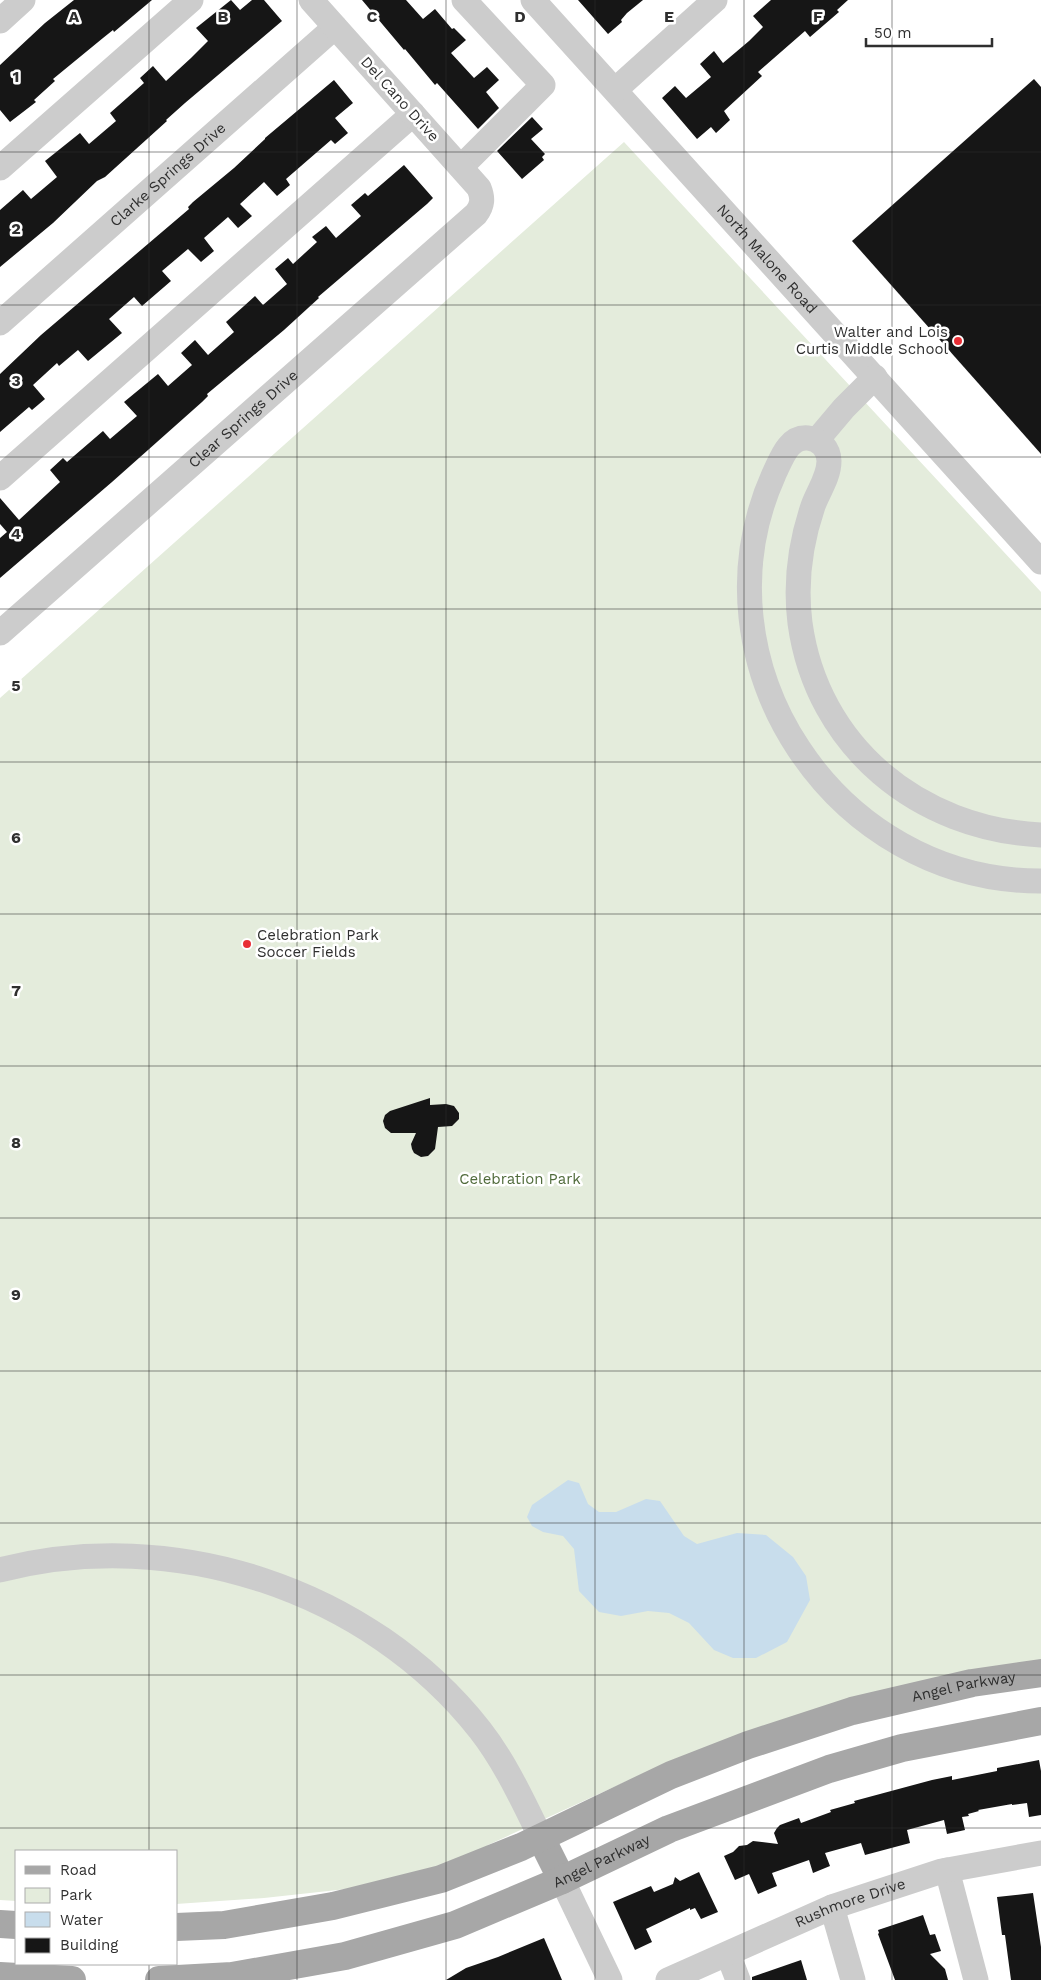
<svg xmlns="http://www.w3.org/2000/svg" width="1041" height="1980" viewBox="0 0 1041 1980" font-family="'Work Sans',sans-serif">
  <rect width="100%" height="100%" fill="#fff"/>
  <polygon fill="#e4ecdc" points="624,142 1041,592 1041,1660 935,1679 664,1764 488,1845 486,1848 444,1864 365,1887 264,1898 176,1904 176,1851 16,1851 16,1901 0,1900 0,698"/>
  <polygon fill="#c8ddec" points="568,1480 579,1483 588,1504 599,1512 616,1512 646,1499 660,1501 684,1536 697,1544 737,1533 766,1535 793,1557 806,1576 810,1600 787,1642 756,1658 733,1658 714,1650 689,1623 669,1613 648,1611 621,1616 599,1612 579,1591 574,1549 563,1536 543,1532 532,1526 527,1517 532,1505"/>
  <g fill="#161616">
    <polygon points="74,0 152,0 114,32 113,30 103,38 53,79 55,81 34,100 36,102 10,122 0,110 0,65 45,23"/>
    <polygon points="231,0 240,10 252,0 264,0 282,21 185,103 166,120 167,121 105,177 97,181 53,223 0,267 0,210 23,190 31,199 57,177 45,161 80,133 89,144 116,121 110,113 144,83 140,78 153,66 166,81 191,58 208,41 196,28"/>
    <polygon points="362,0 406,0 423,19 435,9 452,29 454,28 466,40 451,53 474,78 487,67 499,80 486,92 499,108 478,129 437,83 435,85 405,49 404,50"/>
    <polygon points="578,0 643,0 627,13 621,20 622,22 608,34"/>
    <polygon points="771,0 848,0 837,10 839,12 810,37 805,31 758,72 762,76 724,111 730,120 716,133 711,127 697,139 662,98 675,86 686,98 711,77 700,64 714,51 723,63 749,41 763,27 753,16"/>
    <polygon points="1034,79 1041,87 1041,454 852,241"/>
    <polygon points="334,80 353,103 335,118 348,133 335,144 331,140 286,179 290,185 277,196 264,182 240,204 252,216 238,228 228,217 204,238 214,251 201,262 188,249 162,271 171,281 142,306 134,297 109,319 122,333 88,361 78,350 59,366 57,363 33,385 45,399 32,410 29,407 0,432 0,374 41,335 189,209 188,207 193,202 234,168 265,139 265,138"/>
    <polygon points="532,117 543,129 531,139 545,154 542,157 544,160 522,179 497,151"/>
    <polygon points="404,165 433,198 427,204 318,297 319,298 284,330 207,394 208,396 202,402 112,482 0,578 0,538 7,532 0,524 0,498 19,520 60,482 50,470 63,458 67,462 103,431 110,439 137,416 124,402 158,374 168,386 192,365 181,353 195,340 208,355 234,332 226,322 244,306 255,296 263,305 287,284 275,269 288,258 293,264 317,242 312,237 326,226 336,238 361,216 351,205 365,193 368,196"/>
    <polygon points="430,1098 430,1105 446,1104 454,1106 459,1113 459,1119 452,1126 438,1127 435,1149 428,1156 421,1157 414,1153 412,1149 411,1144 416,1133 391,1133 385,1128 383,1121 385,1115 390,1111"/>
    <polygon points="1039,1760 1041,1771 1041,1815 1029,1817 1027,1803 1012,1805 1012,1804 978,1810 979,1811 968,1814 969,1816 962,1817 965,1830 947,1834 944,1820 907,1830 910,1843 865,1855 861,1843 825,1853 830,1866 813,1873 809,1860 772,1873 777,1886 758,1894 749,1874 735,1880 724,1856 733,1852 739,1846 747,1845 753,1841 778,1844 774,1833 777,1828 780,1825 799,1818 801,1823 831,1812 830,1810 855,1803 854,1801 932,1780 952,1776 952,1780 997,1771 997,1768"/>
    <polygon points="699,1872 718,1912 701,1919 695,1908 690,1910 690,1908 646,1929 652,1942 635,1950 613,1902 651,1886 654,1892 673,1884 675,1877 680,1881"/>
    <polygon points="1033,1893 1041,1947 1041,1980 1011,1980 1005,1935 1002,1935 997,1897"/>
    <polygon points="923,1915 930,1935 935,1934 941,1951 930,1954 945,1969 948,1980 895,1980 878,1934 879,1933 878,1930"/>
    <polygon points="544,1938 562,1980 446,1980 466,1968 498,1957"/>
    <polygon points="801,1960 807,1980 752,1980 752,1977"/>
  </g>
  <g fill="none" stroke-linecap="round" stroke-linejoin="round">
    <g stroke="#ccc" stroke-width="25">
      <path id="s1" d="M 533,0 L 1041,562"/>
      <polyline points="0,21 23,0"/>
      <polyline points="615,90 715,0"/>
      <polyline points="461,167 543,85 464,0"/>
      <polyline points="0,168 191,0"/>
      <path id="s2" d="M 0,323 L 335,27"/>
      <polyline points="817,440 844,408 875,377"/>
      <polyline points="0,478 413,114"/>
      <path id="s3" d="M 0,633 L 476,214 C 483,205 483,198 479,188 L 311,0"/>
      <path d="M 1041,835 C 919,829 817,747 800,623 C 795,583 800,544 813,506 C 818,492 829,477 829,461 C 829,449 820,439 808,438 C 788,436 781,460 774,474 C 689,663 836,882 1041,881"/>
      <path d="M 0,1570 C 173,1525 369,1589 480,1730 C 505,1762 523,1801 541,1838"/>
      <polyline points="947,1870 976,1980"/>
      <polyline points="562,1880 610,1980"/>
      <polyline points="832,1907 853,1980"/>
      <polyline points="728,1954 738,1980"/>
      <path id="s4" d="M 668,1980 L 832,1907 L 942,1871 L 1041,1853"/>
    </g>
    <g stroke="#a7a7a7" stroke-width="28">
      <polyline points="541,1838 562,1880"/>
      <polyline points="0,1924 16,1925"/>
      <path id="s5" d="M 176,1927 L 224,1925 L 333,1906 L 441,1879 L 521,1847 L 671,1775 L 748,1745 L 852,1711 L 972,1683 L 1041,1673"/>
      <polyline points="0,1976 72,1980"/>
      <path id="s6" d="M 159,1980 L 232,1976 L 345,1956 L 455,1925 L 562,1880 L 669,1829 L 829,1769 L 902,1748 L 1041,1721"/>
    </g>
  </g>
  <path fill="none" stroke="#2f2f2f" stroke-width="1" stroke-opacity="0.55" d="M 149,0 L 149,1851M 297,0 L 297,1980M 446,0 L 446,1980M 595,0 L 595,1980M 744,0 L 744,1980M 892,0 L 892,1980M 0,152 L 1041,152M 0,305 L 1041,305M 0,457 L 1041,457M 0,609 L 1041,609M 0,762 L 1041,762M 0,914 L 1041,914M 0,1066 L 1041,1066M 0,1218 L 1041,1218M 0,1371 L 1041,1371M 0,1523 L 1041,1523M 0,1675 L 1041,1675M 0,1828 L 1041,1828M 149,1964 L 149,1980"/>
  <g fill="#e82e35" stroke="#fff" stroke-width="2">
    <circle cx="958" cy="341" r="5"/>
    <circle cx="247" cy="944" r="5"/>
  </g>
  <g text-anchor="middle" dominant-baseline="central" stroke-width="5" stroke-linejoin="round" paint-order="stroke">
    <g font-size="15" fill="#2f2f2f" stroke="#fff">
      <text transform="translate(400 99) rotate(48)">Del Cano Drive</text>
      <text stroke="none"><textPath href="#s2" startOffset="224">Clarke Springs Drive</textPath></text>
      <text stroke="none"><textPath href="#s1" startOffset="349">North Malone Road</textPath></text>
      <text stroke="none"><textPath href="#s3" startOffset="324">Clear Springs Drive</textPath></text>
      <text stroke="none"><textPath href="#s5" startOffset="829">Angel Parkway</textPath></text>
      <text stroke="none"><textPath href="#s6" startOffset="462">Angel Parkway</textPath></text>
      <text stroke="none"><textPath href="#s4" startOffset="198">Rushmore Drive</textPath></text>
    </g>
    <g font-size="15" fill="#2f2f2f" stroke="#fff" text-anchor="end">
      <text x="948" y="332">Walter and Lois<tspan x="948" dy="17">Curtis Middle School</tspan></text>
      <text x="257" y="935" text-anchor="start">Celebration Park<tspan x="257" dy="17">Soccer Fields</tspan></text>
    </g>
    <g font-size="15" fill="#506b3b" stroke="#fff">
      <text x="520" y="1179">Celebration Park</text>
    </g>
  </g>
  <g font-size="16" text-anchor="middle" font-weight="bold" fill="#2f2f2f" stroke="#fff" stroke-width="5" stroke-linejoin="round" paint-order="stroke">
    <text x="74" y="22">A</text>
    <text x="223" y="22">B</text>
    <text x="372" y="22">C</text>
    <text x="520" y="22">D</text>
    <text x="669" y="22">E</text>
    <text x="818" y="22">F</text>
    <text x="16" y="82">1</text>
    <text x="16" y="234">2</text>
    <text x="16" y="386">3</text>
    <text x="16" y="539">4</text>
    <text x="16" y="691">5</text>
    <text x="16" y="843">6</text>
    <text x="16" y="996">7</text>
    <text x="16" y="1148">8</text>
    <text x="16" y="1300">9</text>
  </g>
  <rect x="15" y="1850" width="162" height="115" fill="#ffffff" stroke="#acacac"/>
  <rect x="25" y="1866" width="25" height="8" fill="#a7a7a7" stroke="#acacac"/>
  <text x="60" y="1875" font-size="15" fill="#2f2f2f">Road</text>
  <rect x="25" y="1888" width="25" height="15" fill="#e4ecdc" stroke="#acacac"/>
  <text x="60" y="1900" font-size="15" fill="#2f2f2f">Park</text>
  <rect x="25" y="1912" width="25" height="15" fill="#c8ddec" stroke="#acacac"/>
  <text x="60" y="1925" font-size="15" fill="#2f2f2f">Water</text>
  <rect x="25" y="1938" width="25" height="15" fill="#161616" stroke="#acacac"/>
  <text x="60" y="1950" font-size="15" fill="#2f2f2f">Building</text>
  <path d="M866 38v8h126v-8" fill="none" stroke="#2f2f2f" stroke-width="2.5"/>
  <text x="874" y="38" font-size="15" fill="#2f2f2f" stroke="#ffffff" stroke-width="4" paint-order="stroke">50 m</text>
</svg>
